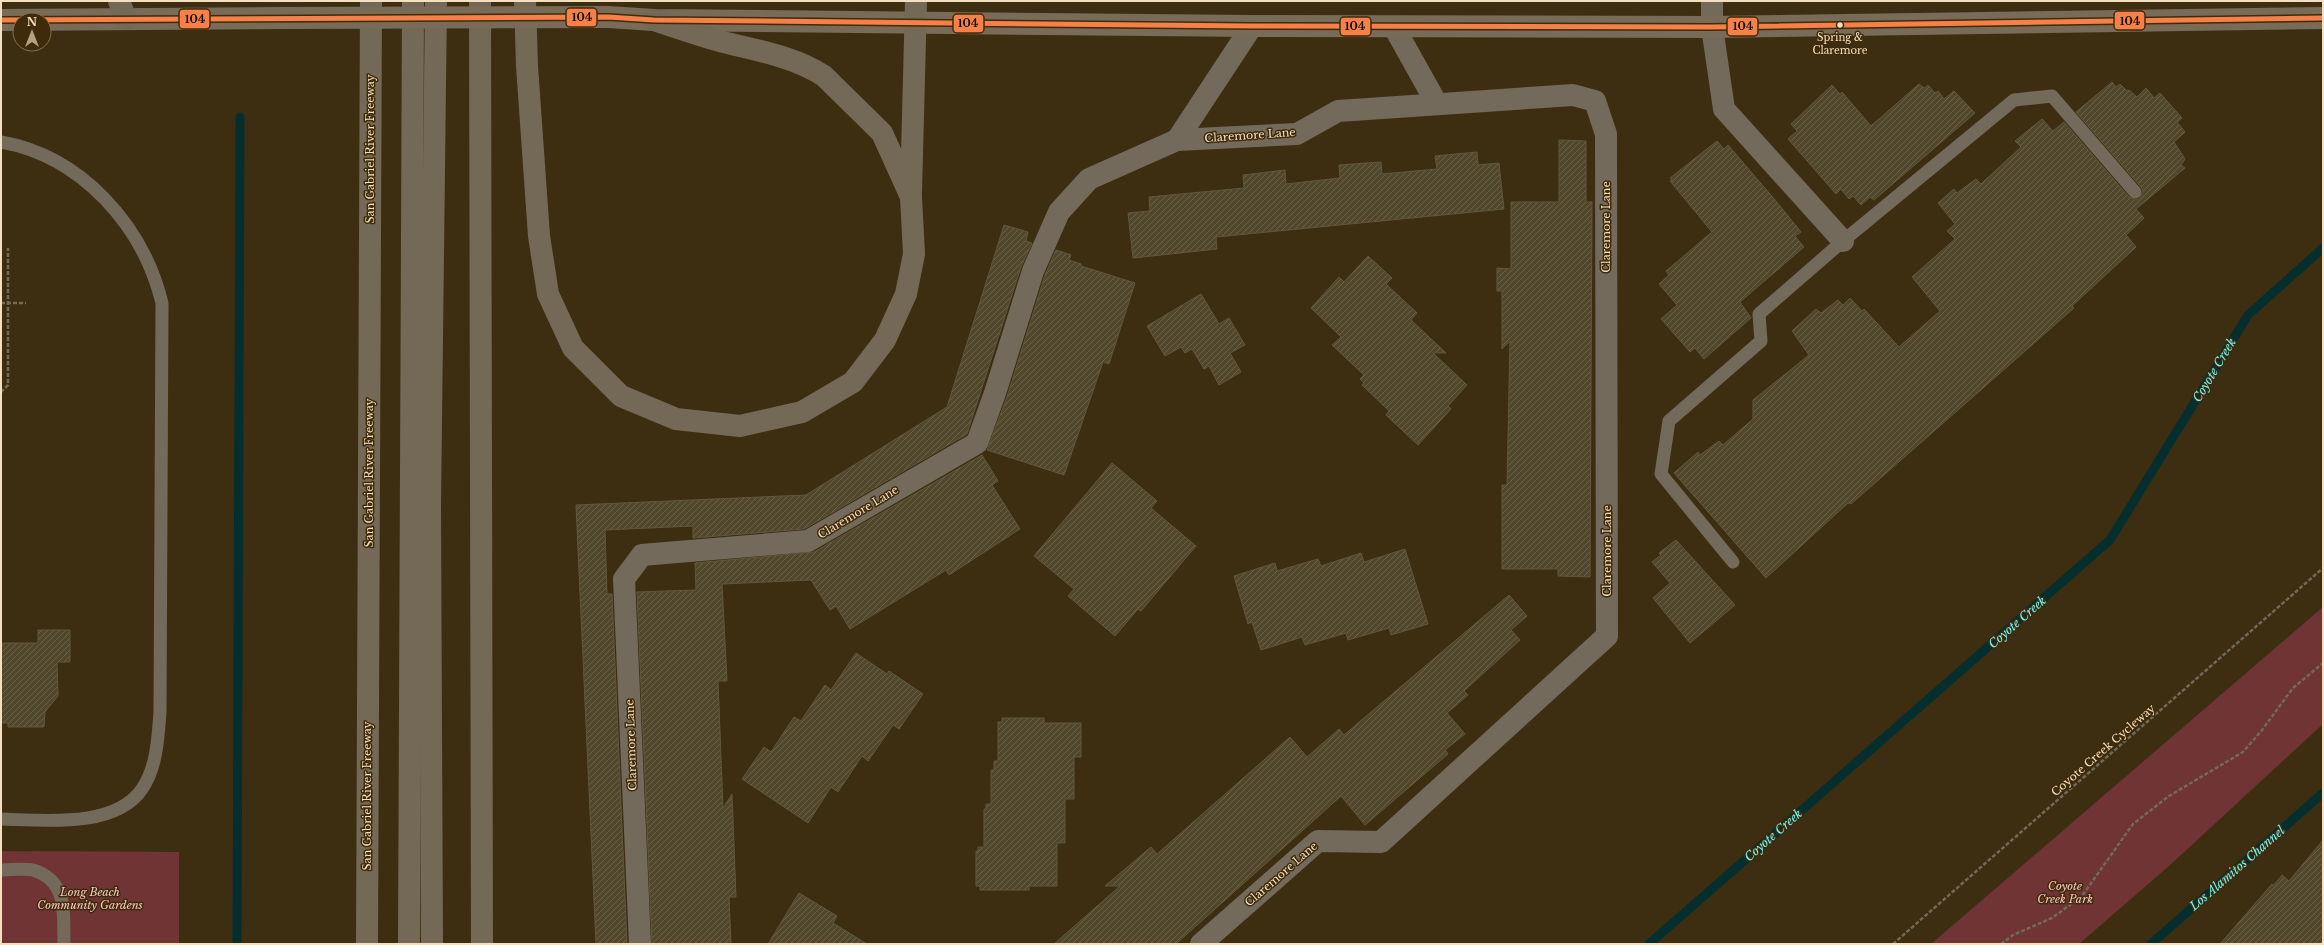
<svg xmlns="http://www.w3.org/2000/svg" width="2324" height="945" viewBox="0 0 2324 945" font-family="'Libre Baskerville',serif">
  <defs>
    <pattern id="building-hatch" width="6" height="6" patternUnits="userSpaceOnUse"><rect width="6" height="6" fill="#51472c"/><path d="M-1 1l2-2M0 6l6-6M5 7l2-2" fill="none" stroke="#6b6149"/></pattern>
  </defs>
  <rect width="100%" height="100%" fill="#3d2e12"/>
  <g fill="#703435">
    <polygon points="2323,607 2323,724 2169,866 2079,944 1931,944"/>
    <polygon points="1,851 179,852 179,944 1,944"/>
  </g>
  <g fill="none" stroke-linecap="round" stroke-linejoin="round">
    <g stroke="#052f2e" stroke-width="9">
      <polyline points="237,944 240,117"/>
      <polyline points="1649,944 2110,540 2248,315 2323,248"/>
      <polyline points="2151,944 2323,793"/>
    </g>
  </g>
  <g fill="url(#building-hatch)" stroke="#61573d">
    <polygon points="2112,82 2116,87 2120,84 2127,91 2129,90 2137,97 2146,88 2154,98 2160,93 2182,118 2177,122 2185,132 2174,142 2185,159 2181,165 2185,168 2136,209 2144,218 2126,235 2136,247 2072,306 2074,308 1892,468 1851,504 1848,503 1766,578 1674,473 1698,452 1700,455 1719,441 1723,445 1753,419 1753,400 1809,355 1792,331 1816,309 1821,313 1838,300 1843,305 1850,298 1862,311 1864,309 1899,347 1940,311 1912,277 1955,239 1947,231 1955,224 1938,203 1954,189 1957,193 1976,179 1981,184 2021,147 2015,141 2042,119 2053,131 2064,122 2129,197 2136,200 2140,198 2143,191 2141,187 2076,112"/>
    <polygon points="1919,84 1924,88 1928,85 1935,93 1938,91 1944,99 1954,91 1975,113 1874,200 1870,197 1861,205 1853,196 1849,199 1841,189 1836,194 1788,139 1797,131 1791,124 1832,85 1840,94 1842,92 1871,126"/>
    <polygon points="1559,140 1586,141 1586,202 1592,202 1590,577 1558,576 1558,569 1502,569 1502,485 1507,485 1510,341 1502,349 1502,291 1497,291 1497,268 1511,269 1511,202 1559,202"/>
    <polygon points="1717,141 1724,149 1728,145 1776,201 1801,232 1795,236 1804,247 1740,302 1751,318 1704,359 1695,348 1690,352 1661,319 1677,305 1659,284 1669,275 1666,271 1712,232 1670,181 1672,180 1670,178"/>
    <polygon points="1477,152 1478,165 1499,163 1504,209 1216,237 1217,249 1133,258 1128,213 1150,211 1149,197 1244,188 1243,175 1285,170 1286,184 1340,178 1339,165 1381,162 1382,174 1437,169 1435,156"/>
    <polygon points="1004,225 1028,232 1026,241 1032,243 1021,267 967,434 804,529 693,538 693,526 605,530 607,594 612,594 627,944 596,944 576,505 806,495 947,407"/>
    <polygon points="1056,250 1071,255 1069,260 1081,264 1081,266 1135,283 1109,364 1103,362 1064,475 987,450 1007,397 1045,275"/>
    <polygon points="1368,256 1392,278 1386,284 1417,313 1411,320 1446,353 1433,353 1467,385 1448,406 1451,409 1418,445 1386,415 1389,411 1362,385 1364,383 1360,379 1364,375 1332,345 1341,337 1311,308 1339,277 1344,282"/>
    <polygon points="1201,294 1219,324 1229,318 1245,345 1230,353 1241,372 1219,385 1209,366 1204,369 1192,349 1185,353 1181,347 1165,356 1147,326"/>
    <polygon points="982,455 998,481 992,485 1020,529 949,575 946,570 850,629 836,606 830,610 811,580 722,584 727,681 718,681 723,808 732,794 736,897 729,897 731,944 652,944 637,592 696,590 695,563 814,552"/>
    <polygon points="1112,463 1157,501 1151,508 1196,546 1141,611 1138,609 1115,636 1068,596 1074,589 1034,556"/>
    <polygon points="1676,540 1735,605 1690,643 1653,598 1670,583 1652,562 1661,555 1659,553"/>
    <polygon points="1405,549 1428,624 1391,635 1389,628 1348,640 1346,633 1305,645 1302,637 1261,650 1252,622 1248,624 1234,576 1275,563 1277,571 1318,559 1321,566 1361,553 1364,562"/>
    <polygon points="1509,595 1527,616 1511,630 1520,640 1464,691 1468,695 1447,713 1465,734 1445,750 1448,754 1365,825 1341,796 1176,944 1054,944 1120,886 1105,886 1151,847 1157,854 1290,737 1307,757 1339,729 1344,735"/>
    <polygon points="38,630 70,630 70,662 57,662 58,696 45,712 44,727 8,727 8,723 1,723 1,643 38,643"/>
    <polygon points="856,653 887,674 889,671 923,694 899,729 893,725 868,761 862,756 838,792 831,787 808,823 742,779 764,747 771,752 794,717 801,721 825,685 831,690"/>
    <polygon points="1002,718 1044,718 1044,723 1081,723 1081,757 1074,757 1074,799 1065,799 1065,843 1057,843 1057,886 1029,886 1029,890 980,890 980,886 976,886 976,851 978,851 978,847 984,847 984,809 986,809 986,804 991,804 991,770 994,770 994,761 998,761 998,722 1002,722"/>
    <polygon points="2323,840 2323,944 2220,944 2272,884 2273,886 2282,875 2289,881"/>
    <polygon points="799,893 837,916 833,923 867,944 768,944"/>
  </g>
  <g fill="none" stroke-linecap="round" stroke-linejoin="round">
    <g stroke="#736958" stroke-width="2.5" stroke-dasharray="4 2" stroke-linecap="butt">
      <polyline points="1,303 26,303"/>
      <polyline points="1,392 8,385 8,248"/>
      <polyline points="1893,944 2323,568"/>
      <polyline points="2001,944 2013,935 2052,918 2082,896 2133,824 2169,796 2243,752 2262,730 2293,688 2323,663"/>
    </g>
    <g stroke="#746a5b" stroke-width="13">
      <path d="M 1,142 C 81,156 143,225 162,303 L 160,712 C 158,738 157,767 142,789 C 115,829 42,820 1,819"/>
      <polyline points="1733,562 1661,474 1669,421 1761,341 1759,314 1843,241 2014,100 2052,96 2135,192"/>
      <path d="M 1,870 C 10,870 24,868 33,870 C 69,881 63,915 64,944"/>
    </g>
    <g stroke="#746a5b" stroke-width="22">
      <polyline points="1712,1 1712,27 1724,109 1843,241"/>
      <polyline points="1394,27 1437,104"/>
      <polyline points="1177,140 1252,26"/>
      <polyline points="640,944 624,579 642,555 808,541 977,443 995,393 1033,271 1059,212 1089,179 1177,140 1297,134 1338,111 1573,95 1595,101 1606,134 1607,636 1381,842 1318,841 1201,944"/>
    </g>
    <g stroke="#786b58" stroke-width="22">
      <polyline points="608,17 654,20 1252,26 1712,27 2323,18"/>
      <polyline points="1,20 281,18"/>
    </g>
    <g stroke="#736956" stroke-width="22">
      <polyline points="119,1 126,19"/>
      <polyline points="480,1 482,944"/>
      <path d="M 525,1 L 527,66 L 539,236 L 548,294 L 573,348 L 621,396 L 676,419 L 740,426 L 802,412 L 853,382 L 885,340 L 906,294 L 914,254 L 911,197 L 882,133 L 824,76 C 792,55 752,50 716,40 C 696,34 675,27 654,20"/>
      <polyline points="911,192 916,1"/>
      <polyline points="367,944 371,1"/>
      <polyline points="409,944 413,1"/>
      <polyline points="432,944 430,506 436,1"/>
    </g>
    <polyline stroke="#786b58" stroke-width="22" points="281,18 608,17"/>
    <defs>
      <polyline id="bus-1" points="1,20 608,17 654,20 1252,26 1712,27 2323,18"/>
    </defs>
    <use href="#bus-1" stroke="#3f2b0a" stroke-width="8"/>
    <use href="#bus-1" stroke="#f78048" stroke-width="5"/>
  </g>
  <circle fill="#f4dfc1" stroke="#3f2b0a" stroke-width="1.5" cx="1840" cy="25" r="3.5"/>
  <g text-anchor="middle" dominant-baseline="central" stroke-width="3" stroke-linejoin="round" paint-order="stroke">
    <g font-size="10" fill="#f4dfc1" stroke="#3f2b0a">
      <text x="1840" y="37">Spring &amp;<tspan x="1840" dy="13">Claremore</tspan></text>
    </g>
    <g font-size="11" fill="#f4dfc1" stroke="#3f2b0a">
      <text transform="translate(1250 135) rotate(-4)">Claremore Lane</text>
      <text transform="translate(370 149) rotate(-90)">San Gabriel River Freeway</text>
      <text transform="translate(1606 227) rotate(-90)">Claremore Lane</text>
      <text transform="translate(369 473) rotate(-90)">San Gabriel River Freeway</text>
      <text transform="translate(858 512) rotate(-31)">Claremore Lane</text>
      <text transform="translate(1607 551) rotate(-90)">Claremore Lane</text>
      <text transform="translate(631 745) rotate(-92)">Claremore Lane</text>
      <text transform="translate(2103 750) rotate(-41)">Coyote Creek Cycleway</text>
      <text transform="translate(367 796) rotate(-90)">San Gabriel River Freeway</text>
      <text transform="translate(1281 874) rotate(-41)">Claremore Lane</text>
    </g>
    <g font-size="11" font-style="italic" fill="#f9c6c6" stroke="#3f2b0a">
      <text x="2065" y="886">Coyote<tspan x="2065" dy="13">Creek Park</tspan></text>
      <text x="90" y="892">Long Beach<tspan x="90" dy="13">Community Gardens</tspan></text>
    </g>
    <g font-size="12" font-style="italic" fill="#6ff7fa" stroke="#3f2b0a">
      <text transform="translate(2214 370) rotate(-59)">Coyote Creek</text>
      <text transform="translate(2017 622) rotate(-41)">Coyote Creek</text>
      <text transform="translate(1773 835) rotate(-41)">Coyote Creek</text>
      <text transform="translate(2237 868) rotate(-41)">Los Alamitos Channel</text>
    </g>
  </g>
  <g stroke="#3f2b0a" stroke-width="1.5">
    <rect x="566" y="8" width="31" height="19" rx="4" fill="#f78048"/>
    <rect x="179" y="9" width="31" height="20" rx="4" fill="#f78048"/>
    <rect x="2114" y="11" width="31" height="19" rx="4" fill="#f78048"/>
    <rect x="953" y="14" width="31" height="19" rx="4" fill="#f78048"/>
    <rect x="1340" y="17" width="31" height="19" rx="4" fill="#f78048"/>
    <rect x="1727" y="17" width="31" height="19" rx="4" fill="#f78048"/>
  </g>
  <g font-size="11" text-anchor="middle" font-weight="bold" fill="#111">
    <text x="582" y="21">104</text>
    <text x="195" y="23">104</text>
    <text x="2130" y="25">104</text>
    <text x="968" y="27">104</text>
    <text x="1355" y="30">104</text>
    <text x="1743" y="30">104</text>
  </g>
  <rect width="2324" height="945" fill="none" stroke="#f4dfc1" stroke-width="4"/>
  <g transform="translate(32 32)"><circle r="19" fill="#3f2b0a" stroke="#877353"/>
  <path d="M0-3L7 15L0 10L-7 15Z" fill="#b4a184"/>
  <text y="-6" font-size="11" font-weight="bold" text-anchor="middle" fill="#f4dfc1">N</text>
  </g>
</svg>
